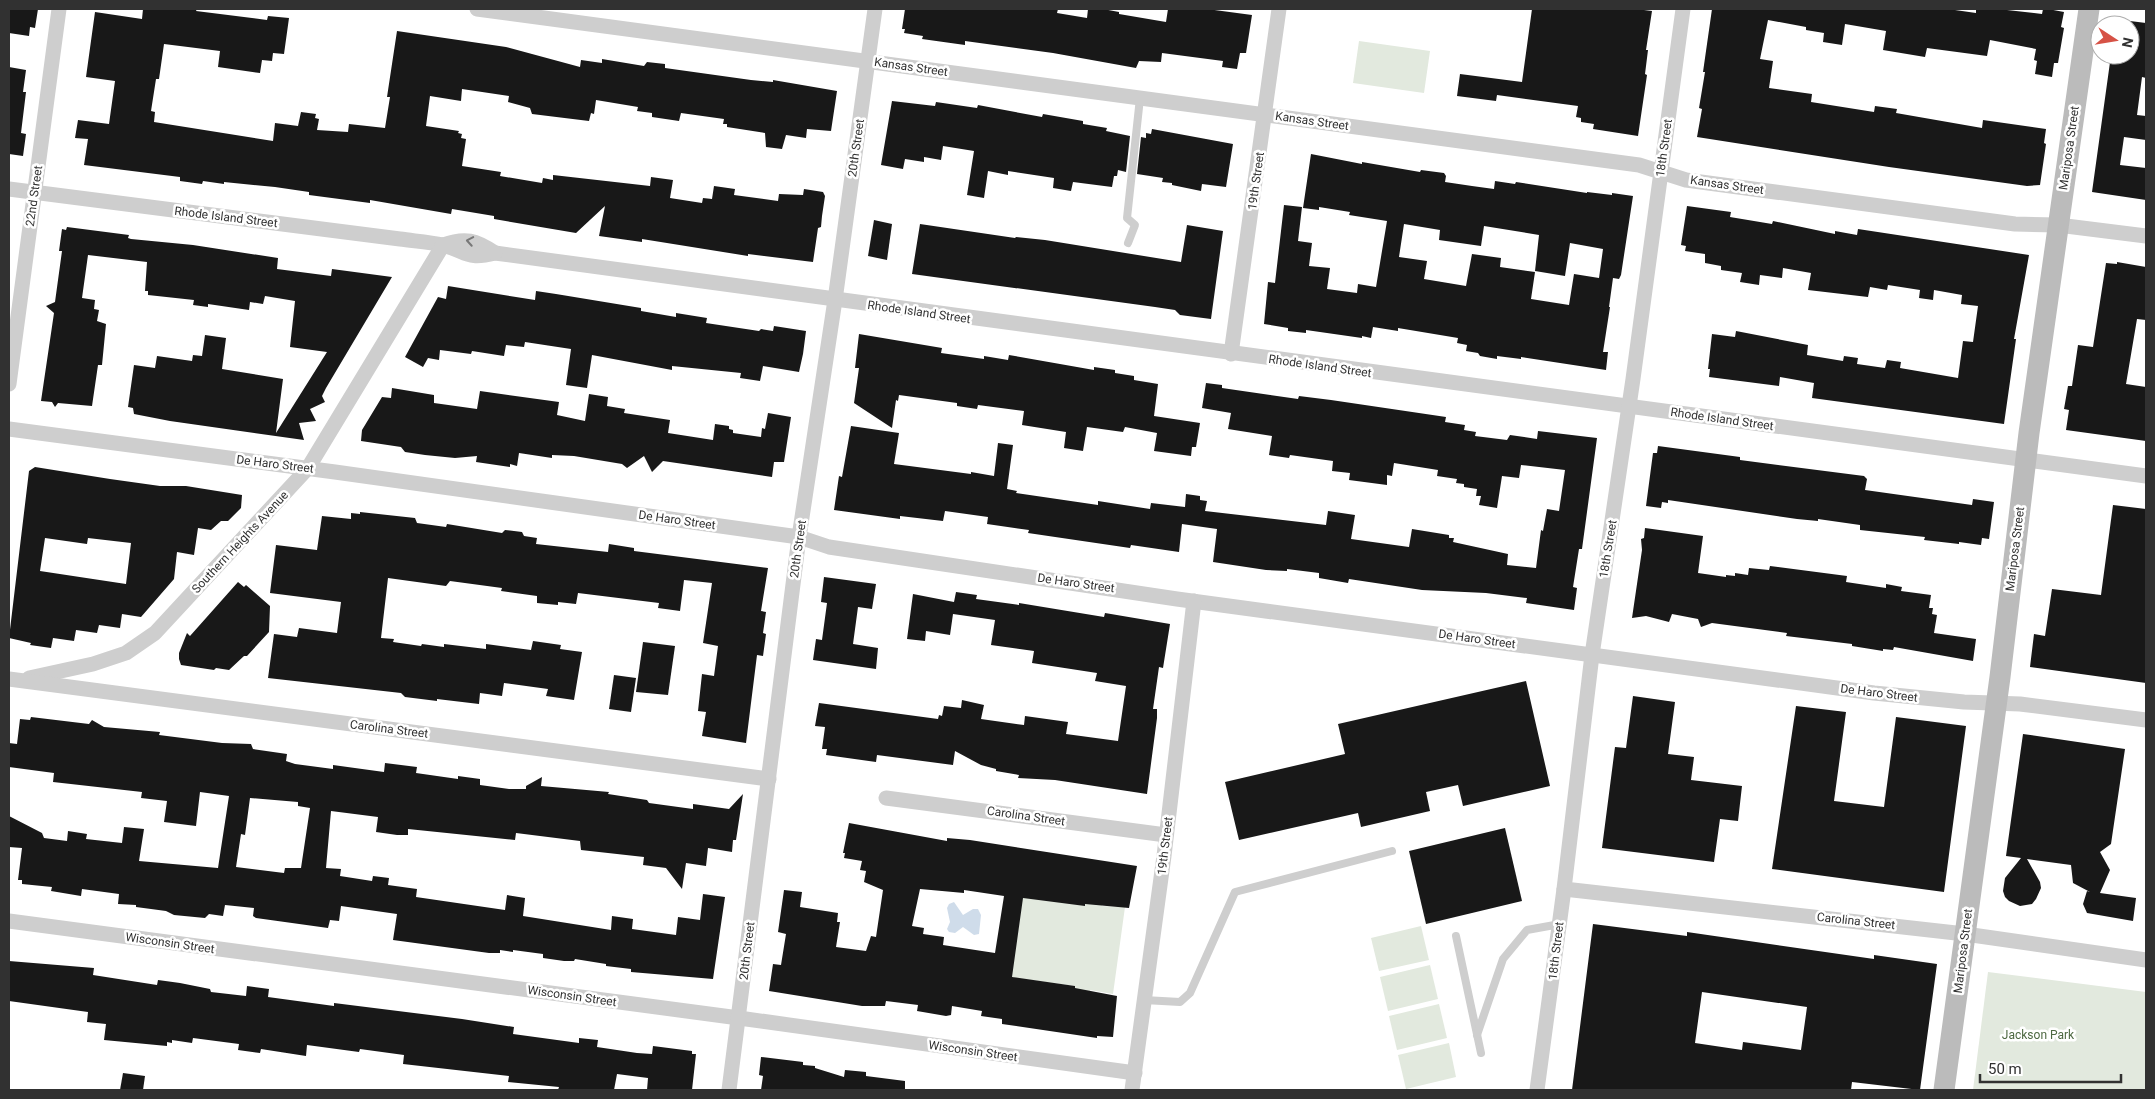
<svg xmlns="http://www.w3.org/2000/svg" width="2155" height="1099" viewBox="0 0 2155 1099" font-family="Roboto,sans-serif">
  <rect width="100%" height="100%" fill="#fff"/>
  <g fill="#e2e9de">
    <polygon points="1359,41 1430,51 1424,93 1353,83"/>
    <polygon points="1020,897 1102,904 1102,906 1125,907 1113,994 1090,990 1090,992 1074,989 1075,986 1009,977 1019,926"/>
    <polygon points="1421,926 1429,960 1379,971 1371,938"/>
    <polygon points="1430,965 1438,999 1388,1011 1380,977"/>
    <polygon points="1988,972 2146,992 2146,1090 1973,1090"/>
    <polygon points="1439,1004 1447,1038 1397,1050 1389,1016"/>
    <polygon points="1449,1043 1456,1077 1406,1089 1398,1055"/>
  </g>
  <polygon fill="#cfdcea" points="954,902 963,915 973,909 978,909 981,915 979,934 974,935 963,927 955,933 949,932 947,929 950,922 947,908 949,904"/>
  <g fill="#181818" fill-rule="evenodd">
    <polygon points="9,9 38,9 35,28 30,27 29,36 9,33"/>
    <polygon points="143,9 197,9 196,11 267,20 268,16 289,18 284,54 273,53 272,61 262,60 260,73 218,67 220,51 164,44 159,79 156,79 151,111 155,112 154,122 273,141 275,123 298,126 301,112 316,114 315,118 319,119 317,130 348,132 349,124 385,128 390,97 387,97 397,31 506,47 580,67 581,60 602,63 602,59 644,66 647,62 665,64 665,68 751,80 773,82 773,80 837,91 831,131 807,129 806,138 786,135 782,149 766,147 765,133 727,127 727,124 723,124 724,119 681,113 679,121 652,117 652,113 637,111 638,107 596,100 594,114 591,113 589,121 532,114 530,108 508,102 509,96 462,89 461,101 430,96 426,126 459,131 458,133 462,134 461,138 466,139 462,166 501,172 500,176 542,183 543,178 553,180 553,175 650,186 651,177 673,180 670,198 702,203 703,198 712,199 714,186 735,189 734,195 778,201 779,194 803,195 804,189 823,192 825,196 822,216 821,227 818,228 813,262 748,254 748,256 642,239 642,242 599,236 605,206 576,233 494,219 494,216 452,209 451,214 370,200 370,203 309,195 309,192 275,187 224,182 224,184 203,181 202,184 180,181 180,177 84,165 88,139 75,138 78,120 109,124 115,81 86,77 95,12 142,19"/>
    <polygon points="905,9 1058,9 1057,13 1087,18 1088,9 1103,9 1119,12 1119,14 1166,22 1168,9 1207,9 1252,15 1246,53 1240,53 1237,69 1222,67 1223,61 1162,53 1161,62 1139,61 1136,68 1053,53 965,41 965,45 922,39 923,36 904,33 905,29 902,29"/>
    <polygon points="1532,9 1636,9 1652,11 1646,50 1648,50 1645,74 1647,75 1638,136 1593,129 1594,124 1581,122 1581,118 1576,117 1578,106 1497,95 1496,101 1457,96 1460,74 1522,82"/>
    <polygon points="1712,9 1948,9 1976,13 1976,9 1998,9 2042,14 2043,9 2048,9 2064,12 2061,27 2064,28 2058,63 2054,63 2052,77 2035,74 2037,61 2034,60 2036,49 1990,40 1987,56 1927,48 1925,57 1883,50 1886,31 1845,24 1842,45 1823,42 1824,33 1806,30 1806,27 1768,20 1760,59 1773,61 1769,88 1812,94 1811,102 1874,112 1875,106 1897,109 1896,113 1982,128 1983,120 2046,129 2044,143 2046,144 2040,185 2027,186 1889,167 1697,137 1702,109 1699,108 1705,72 1703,72"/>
    <polygon points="2130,21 2146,23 2146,78 2142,77 2137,115 2146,116 2146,140 2124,137 2120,165 2146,168 2146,200 2092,192 2111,55 2130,55"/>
    <polygon points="9,67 26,70 23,92 26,92 21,133 26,134 23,156 9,154"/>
    <polygon points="892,101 935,106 936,102 977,108 978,105 1042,117 1043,114 1083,121 1083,124 1107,128 1106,131 1130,136 1126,172 1118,170 1117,176 1114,176 1112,187 1073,182 1071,191 1053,188 1054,178 1008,171 1008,175 988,171 984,198 967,195 974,151 943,146 941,160 924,157 924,162 905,159 903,169 881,165"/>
    <polygon points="1152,129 1233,144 1226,187 1202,184 1201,191 1172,185 1172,183 1162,182 1163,178 1137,174 1141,137 1146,138 1146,133 1151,134"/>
    <path d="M 1311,154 L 1362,164 L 1362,162 L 1420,172 L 1421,170 L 1444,173 L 1446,176 L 1445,182 L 1472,186 L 1494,189 L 1495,181 L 1515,184 L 1516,182 L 1587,193 L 1587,192 L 1612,195 L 1612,193 L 1633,196 L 1621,275 L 1619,279 L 1613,278 L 1609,307 L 1610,307 L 1603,352 L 1608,352 L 1606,370 L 1521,357 L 1521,359 L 1497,356 L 1497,359 L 1480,356 L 1478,353 L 1466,351 L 1467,345 L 1457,343 L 1458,338 L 1398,328 L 1398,331 L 1373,327 L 1371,338 L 1362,336 L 1362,338 L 1306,330 L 1306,333 L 1288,331 L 1288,328 L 1264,324 L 1268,282 L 1275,283 L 1284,205 L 1302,207 L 1298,241 L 1312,243 L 1309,266 L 1330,268 L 1327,289 L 1357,293 L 1358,284 L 1376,287 L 1387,221 L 1349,215 L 1350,212 L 1319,207 L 1319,210 L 1303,208 ZM 1404,224 L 1440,230 L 1439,240 L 1481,246 L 1484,226 L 1539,235 L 1535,271 L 1565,276 L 1570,243 L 1603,249 L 1599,278 L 1574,274 L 1569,305 L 1531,299 L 1535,272 L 1500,267 L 1501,258 L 1472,254 L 1466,286 L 1424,279 L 1427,261 L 1399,257 Z"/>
    <polygon points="1687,206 1731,212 1730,217 1772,224 1773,221 1835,234 1835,231 1857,235 1858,229 2029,255 2014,339 2016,339 2004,424 1812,398 1814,383 1780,377 1779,386 1709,377 1710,369 1708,369 1712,334 1735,337 1736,331 1808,345 1807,355 1843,361 1844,356 1858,358 1857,364 1885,368 1887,360 1901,362 1900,368 1958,378 1963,341 1973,342 1978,306 1961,304 1962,295 1934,290 1933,300 1919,298 1920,290 1888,285 1887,290 1870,287 1868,297 1808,290 1811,273 1783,268 1782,278 1760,275 1759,285 1740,282 1742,273 1721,270 1721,266 1705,263 1705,254 1685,251 1686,246 1681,245"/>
    <polygon points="874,220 892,224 887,260 868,256"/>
    <polygon points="920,224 1015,238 1016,237 1045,240 1181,262 1187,225 1223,231 1211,319 1180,315 1175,310 1155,307 912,274"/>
    <polygon points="67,227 129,235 128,238 131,239 193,245 278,258 277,269 331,276 332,269 392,277 326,388 322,396 325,402 310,409 316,421 299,423 304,440 170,421 134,414 133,408 128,407 134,365 155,368 157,356 192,361 193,355 202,356 205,335 226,338 222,369 283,379 276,433 327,352 290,347 295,301 265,296 263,304 250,302 249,310 208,304 208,307 193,305 194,300 148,295 148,291 145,291 147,262 88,255 82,298 95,300 94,309 99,310 97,321 106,324 102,365 98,365 92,406 58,403 55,407 52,402 41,401 54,313 46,306 55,302 62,251 59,251 62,229 66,230"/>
    <polygon points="2117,262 2146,267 2146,320 2137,319 2126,384 2146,387 2146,441 2066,430 2069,410 2064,409 2068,386 2072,386 2078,345 2093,347 2106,263 2117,264"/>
    <polygon points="448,286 535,300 536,291 556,294 641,308 641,311 676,317 676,313 707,318 706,323 759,331 761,329 773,331 774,326 806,331 803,354 799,372 763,366 760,381 740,378 741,373 672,366 672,370 592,355 587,388 566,385 571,349 525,342 524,347 506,345 504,356 472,351 471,354 440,350 439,360 428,358 423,367 405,357 438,297 446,299"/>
    <polygon points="859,334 942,348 941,353 984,359 984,356 1008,360 1009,355 1094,370 1094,367 1115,370 1115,373 1134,376 1134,380 1158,384 1154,416 1200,423 1196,447 1192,447 1191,456 1154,451 1157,433 1125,427 1123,432 1087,427 1083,451 1064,448 1066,432 1022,425 1024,411 978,405 977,409 957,406 957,403 899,395 898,401 896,400 892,428 854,403 859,368 855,368"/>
    <polygon points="1206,383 1222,385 1222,388 1298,399 1299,396 1331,400 1446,417 1445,422 1465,425 1464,430 1476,432 1475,436 1507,440 1510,435 1537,439 1538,431 1597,438 1582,549 1579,549 1573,587 1577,588 1574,610 1526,603 1527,598 1486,593 1422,590 1349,579 1348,583 1319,578 1319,573 1287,569 1287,571 1266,570 1213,562 1217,529 1182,524 1179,552 1131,545 1130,548 1028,533 1029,530 987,524 988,517 945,511 943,521 900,516 900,519 834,510 839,476 842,477 851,426 899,433 894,464 971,474 971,472 994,476 998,443 1013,445 1007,489 1017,491 1016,493 1098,505 1098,501 1150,509 1151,503 1185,507 1186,494 1200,496 1200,500 1207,501 1205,511 1326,525 1328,511 1355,515 1351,539 1409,547 1412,529 1449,535 1449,538 1454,538 1453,542 1508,554 1507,565 1536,568 1541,530 1543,531 1547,509 1559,511 1565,470 1521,465 1519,478 1502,476 1497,508 1479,505 1481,496 1476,496 1477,489 1464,487 1464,484 1456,483 1457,479 1437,476 1438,470 1394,463 1392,476 1387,475 1387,485 1349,480 1350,473 1332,471 1333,461 1290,455 1289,458 1269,455 1272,436 1228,429 1231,413 1202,408"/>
    <polygon points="392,388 434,395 434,403 477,409 480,391 559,402 557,415 585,421 589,394 608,397 607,406 625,409 624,413 670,420 668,433 713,440 715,424 729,426 729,429 733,430 733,433 761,437 762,428 765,429 768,413 791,417 784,462 774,462 772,477 663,461 652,472 644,456 627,468 622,464 574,456 552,455 552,458 519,453 517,466 510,464 510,467 476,462 477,456 455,458 425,455 405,452 401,447 361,441 362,430 382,397 391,398"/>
    <polygon points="1658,446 1740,457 1740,460 1864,476 1867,479 1865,490 1972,505 1973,499 1994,502 1989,539 1982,538 1981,545 1959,542 1959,544 1924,540 1925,537 1860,530 1860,525 1818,519 1818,521 1797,519 1668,500 1668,503 1662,502 1661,508 1646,506 1653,453 1657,453"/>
    <path d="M 35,467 L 110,479 L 160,486 L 186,486 L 242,495 L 241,508 L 228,521 L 221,521 L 211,530 L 198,528 L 194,555 L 177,552 L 174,579 L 141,617 L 122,614 L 120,628 L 99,625 L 97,633 L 76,630 L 74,641 L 53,638 L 51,648 L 30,645 L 31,643 L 9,638 L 29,471 ZM 45,538 L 87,544 L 88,538 L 131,543 L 126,584 L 40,571 Z"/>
    <polygon points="2113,505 2146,509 2146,683 2030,667 2034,634 2045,636 2052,589 2101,595"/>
    <polygon points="360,512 415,518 417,523 446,527 447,524 502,533 505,530 522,532 524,536 537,538 536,544 608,552 609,544 634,548 634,551 768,568 761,611 766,612 763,633 766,634 763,656 757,655 746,743 702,736 706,712 698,711 702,674 714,676 718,646 703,643 712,583 684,580 680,611 658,608 659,603 578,593 576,604 558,602 558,605 537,603 537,596 501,591 502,588 450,581 446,586 388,578 381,638 394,639 393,642 421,646 422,644 444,647 444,644 486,649 486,644 531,650 533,641 561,645 560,649 582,652 574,700 546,696 548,689 504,683 502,696 480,693 479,704 437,699 437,701 405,697 401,693 268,678 274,634 297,637 299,628 337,633 341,602 270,593 276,545 317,550 322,516 351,519 351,513 360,514"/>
    <polygon points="1645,528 1703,536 1698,573 1726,577 1726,575 1735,576 1735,573 1748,575 1749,568 1769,570 1770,566 1847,576 1846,582 1886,588 1886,584 1902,587 1901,591 1931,595 1929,608 1933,608 1932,614 1937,615 1934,633 1976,639 1973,661 1894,647 1893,650 1883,649 1883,651 1852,646 1852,644 1786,636 1787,633 1712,623 1701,627 1698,619 1672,614 1669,622 1646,616 1632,618 1642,550 1641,539 1644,538"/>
    <polygon points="824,577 876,584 872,609 858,607 853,644 878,648 876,669 813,660 816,639 822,640 827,603 821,602"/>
    <polygon points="238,582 244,587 246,585 270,606 269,632 247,656 244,656 229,670 216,668 214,670 181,665 179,659 179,653 187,633 190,636"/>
    <polygon points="956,592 977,595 976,599 1019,605 1019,603 1104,617 1105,613 1170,624 1163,668 1159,667 1153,709 1157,709 1157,718 1147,794 1055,780 1018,778 1019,775 996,771 996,769 981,765 955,751 953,765 877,755 876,762 826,755 827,749 822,749 825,727 815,726 819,703 938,719 939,715 942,716 944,706 961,708 962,700 984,705 981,719 1024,725 1025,716 1068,722 1066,734 1118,741 1126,686 1095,681 1097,673 1032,663 1034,651 991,645 995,620 953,614 950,635 926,631 925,641 907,639 913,594 954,602"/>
    <polygon points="643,642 675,646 668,695 636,692"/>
    <polygon points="614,675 636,678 631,712 609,709"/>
    <polygon points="1526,681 1550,786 1463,806 1458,785 1426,792 1430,811 1361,827 1358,813 1239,840 1225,782 1345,754 1338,724"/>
    <polygon points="1633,696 1675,702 1668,754 1694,757 1691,780 1742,786 1738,821 1720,819 1714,862 1602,848 1615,747 1626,748"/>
    <polygon points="1796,706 1846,712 1834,801 1884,807 1896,717 1966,726 1944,892 1772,869"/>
    <path d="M 31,717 L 89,724 L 92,720 L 104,727 L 160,732 L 159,735 L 222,743 L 251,744 L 253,749 L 287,754 L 286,761 L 295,764 L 333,769 L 333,765 L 384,772 L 385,763 L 417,767 L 416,773 L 458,779 L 458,776 L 480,779 L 480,785 L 509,789 L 526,789 L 526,786 L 542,777 L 541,786 L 609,792 L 608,794 L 647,800 L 649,803 L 693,809 L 693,804 L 729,809 L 743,794 L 736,840 L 733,840 L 732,852 L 708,848 L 706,866 L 686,863 L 682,889 L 666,868 L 643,865 L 644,857 L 581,850 L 580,841 L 516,833 L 515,840 L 408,829 L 408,835 L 397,835 L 376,832 L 378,817 L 331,811 L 326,868 L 341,869 L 340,876 L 372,881 L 373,876 L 389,878 L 388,885 L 417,889 L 416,897 L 505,910 L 507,895 L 525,898 L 523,916 L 611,930 L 612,916 L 633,919 L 632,929 L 676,935 L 678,917 L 700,920 L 703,894 L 725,897 L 713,979 L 631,972 L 631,969 L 606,966 L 606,964 L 575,959 L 574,961 L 564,961 L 543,958 L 543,954 L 513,950 L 513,952 L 500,950 L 500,953 L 489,953 L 393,940 L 397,914 L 341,906 L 339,921 L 330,920 L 328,928 L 256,918 L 253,916 L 254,908 L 225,905 L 223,916 L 209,914 L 205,918 L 174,915 L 166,911 L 136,907 L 136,905 L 118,904 L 119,894 L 82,889 L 81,896 L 51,891 L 52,887 L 22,884 L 22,880 L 18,880 L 22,848 L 9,847 L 9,816 L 42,833 L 44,838 L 67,841 L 68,831 L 87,834 L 86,839 L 122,843 L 124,827 L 144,829 L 139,861 L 218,868 L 229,796 L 200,792 L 196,826 L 164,822 L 167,801 L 141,798 L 142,792 L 53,782 L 54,773 L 9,767 L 9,743 L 17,744 L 20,719 L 30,720 ZM 250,798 L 298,802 L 298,806 L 310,808 L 301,868 L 285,868 L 284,873 L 236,867 L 241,834 L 245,835 Z"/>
    <polygon points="2023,734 2125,749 2111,844 2100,852 2110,870 2100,893 2136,898 2133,921 2087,913 2083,904 2087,891 2090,892 2073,883 2071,865 2027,859 2040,882 2041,888 2036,899 2032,904 2020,906 2009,901 2005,897 2003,891 2005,878 2021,858 2006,856"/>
    <path d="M 849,823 L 947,841 L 947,838 L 970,840 L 1137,866 L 1129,908 L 1085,904 L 1085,906 L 1023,898 L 1012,977 L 1075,986 L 1075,988 L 1117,996 L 1113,1037 L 1097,1036 L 1097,1038 L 1002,1024 L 1002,1019 L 981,1016 L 982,1011 L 952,1006 L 951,1015 L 946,1016 L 917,1011 L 918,1005 L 886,1001 L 885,1006 L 862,1006 L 769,991 L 773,964 L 781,965 L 786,934 L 778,932 L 784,890 L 802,892 L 800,907 L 838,913 L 837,922 L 840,922 L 836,947 L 866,951 L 871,936 L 876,937 L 883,890 L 864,882 L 866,871 L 860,870 L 862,861 L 844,858 L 845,853 L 843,853 ZM 920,889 L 964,893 L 964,890 L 1004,896 L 995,953 L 943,945 L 944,937 L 923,934 L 924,928 L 912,926 Z"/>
    <polygon points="1505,828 1522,901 1426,924 1409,851"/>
    <path d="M 1593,924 L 1687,936 L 1687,932 L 1874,959 L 1874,955 L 1937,964 L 1920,1090 L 1852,1082 L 1851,1090 L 1572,1090 ZM 1702,992 L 1807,1007 L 1801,1050 L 1743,1042 L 1742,1050 L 1695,1043 Z"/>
    <polygon points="9,961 94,968 93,975 157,985 158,980 180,983 210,989 211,992 246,996 247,986 269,989 268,997 334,1006 334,1003 462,1019 514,1027 513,1034 579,1043 579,1038 598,1040 597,1047 637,1053 652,1054 653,1046 692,1051 692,1054 696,1054 692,1090 647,1090 648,1078 617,1074 614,1090 558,1090 559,1087 508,1082 509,1076 403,1064 404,1055 360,1049 359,1052 307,1045 306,1056 261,1049 260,1053 238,1050 239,1044 193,1038 192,1043 172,1040 172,1043 167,1042 167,1046 104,1040 106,1024 87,1022 88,1012 9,1001"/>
    <polygon points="761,1057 803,1062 803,1065 815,1066 815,1068 844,1077 845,1070 866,1072 866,1076 905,1081 905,1090 761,1090 763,1076 759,1075"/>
    <polygon points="123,1073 145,1076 143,1090 120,1090"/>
  </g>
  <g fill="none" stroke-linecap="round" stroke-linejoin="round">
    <g stroke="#cecece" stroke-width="8">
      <polyline points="1128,243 1135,225 1127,218 1140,98"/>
      <polyline points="1456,936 1481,1053"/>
      <polyline points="1144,1000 1180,1002 1190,993 1235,892 1392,851"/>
      <polyline points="1477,1035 1503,959 1527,930 1560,924"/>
    </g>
    <g stroke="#cecece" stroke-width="15">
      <polyline points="477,9 1639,165 1686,180 2015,224 2058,225 2146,236"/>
      <path d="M 9,189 L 400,239 C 414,241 429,242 443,245 C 468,252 467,260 495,253 L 2146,476"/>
      <path d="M 443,245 C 465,237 476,240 495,253"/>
      <polyline points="1231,354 1279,9"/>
      <polyline points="9,384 59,9"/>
      <polyline points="9,429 335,472 799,537 829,547 1177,599 1874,693 1964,702 2020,704 2146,720"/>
      <polyline points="29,678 93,664 126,653 155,633 308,468 443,245"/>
      <polyline points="9,679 769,779"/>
      <polyline points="886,798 1166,835"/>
      <polyline points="1564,889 1965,934 2146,960"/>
      <polyline points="9,921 739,1018 1135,1073"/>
      <polyline points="729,1090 799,537 835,300 875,9"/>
      <polyline points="1132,1090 1164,856 1194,601"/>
      <polyline points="1537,1090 1564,889 1592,655 1633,379 1683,9"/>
    </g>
    <polyline stroke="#bbb" stroke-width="21" points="1944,1090 2000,677 2029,433 2089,9"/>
  </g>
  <defs><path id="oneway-chevron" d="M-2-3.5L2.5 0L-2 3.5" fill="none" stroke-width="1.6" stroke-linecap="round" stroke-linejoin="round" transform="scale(1.25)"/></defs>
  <use stroke="#787878" href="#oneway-chevron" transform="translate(470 241) rotate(-170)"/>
  <g text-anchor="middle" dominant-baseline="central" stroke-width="5" stroke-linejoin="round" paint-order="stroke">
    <g font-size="12" fill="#313131" stroke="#fff">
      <text transform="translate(911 67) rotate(8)">Kansas Street</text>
      <text transform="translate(1312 121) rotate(8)">Kansas Street</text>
      <text transform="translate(856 148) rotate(-82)">20th Street</text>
      <text transform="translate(1664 148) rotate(-82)">18th Street</text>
      <text transform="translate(2069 148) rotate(-82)">Mariposa Street</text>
      <text transform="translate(1256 181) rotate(-82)">19th Street</text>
      <text transform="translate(1727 185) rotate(8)">Kansas Street</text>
      <text transform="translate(34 196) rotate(-82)">22nd Street</text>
      <text transform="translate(226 217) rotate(7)">Rhode Island Street</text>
      <text transform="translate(919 312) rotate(8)">Rhode Island Street</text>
      <text transform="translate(1320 366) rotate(8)">Rhode Island Street</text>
      <text transform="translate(1722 419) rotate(8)">Rhode Island Street</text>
      <text transform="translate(275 464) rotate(7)">De Haro Street</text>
      <text transform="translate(677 520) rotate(8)">De Haro Street</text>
      <text transform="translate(240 542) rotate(-47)">Southern Heights Avenue</text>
      <text transform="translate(798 549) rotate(-82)">20th Street</text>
      <text transform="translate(1608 549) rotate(-81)">18th Street</text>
      <text transform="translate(2015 549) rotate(-83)">Mariposa Street</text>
      <text transform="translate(1076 583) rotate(8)">De Haro Street</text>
      <text transform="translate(1477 639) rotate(8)">De Haro Street</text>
      <text transform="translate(1879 693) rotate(7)">De Haro Street</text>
      <text transform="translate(389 729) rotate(7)">Carolina Street</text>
      <text transform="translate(1026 816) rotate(8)">Carolina Street</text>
      <text transform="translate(1165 846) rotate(-83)">19th Street</text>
      <text transform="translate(1856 921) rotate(6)">Carolina Street</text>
      <text transform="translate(170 943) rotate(8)">Wisconsin Street</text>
      <text transform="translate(747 951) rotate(-83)">20th Street</text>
      <text transform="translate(1556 951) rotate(-83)">18th Street</text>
      <text transform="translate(1963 951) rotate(-83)">Mariposa Street</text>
      <text transform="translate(572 996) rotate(8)">Wisconsin Street</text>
      <text transform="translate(973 1051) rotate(8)">Wisconsin Street</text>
    </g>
    <g font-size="12" fill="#4e6942" stroke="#fff">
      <text x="2038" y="1035">Jackson Park</text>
    </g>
  </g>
  <rect width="2155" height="1099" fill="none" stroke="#313131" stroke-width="20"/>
  <g transform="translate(2115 40) rotate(102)"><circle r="24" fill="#ffffff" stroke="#adadad"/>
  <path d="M0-4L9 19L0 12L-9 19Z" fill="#d65246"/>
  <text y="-8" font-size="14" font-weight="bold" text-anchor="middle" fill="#313131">N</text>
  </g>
  <path d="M1980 1074v8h141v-8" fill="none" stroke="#313131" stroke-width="2.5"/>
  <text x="1988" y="1074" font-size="15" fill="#313131" stroke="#ffffff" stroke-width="4" paint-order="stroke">50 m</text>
</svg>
